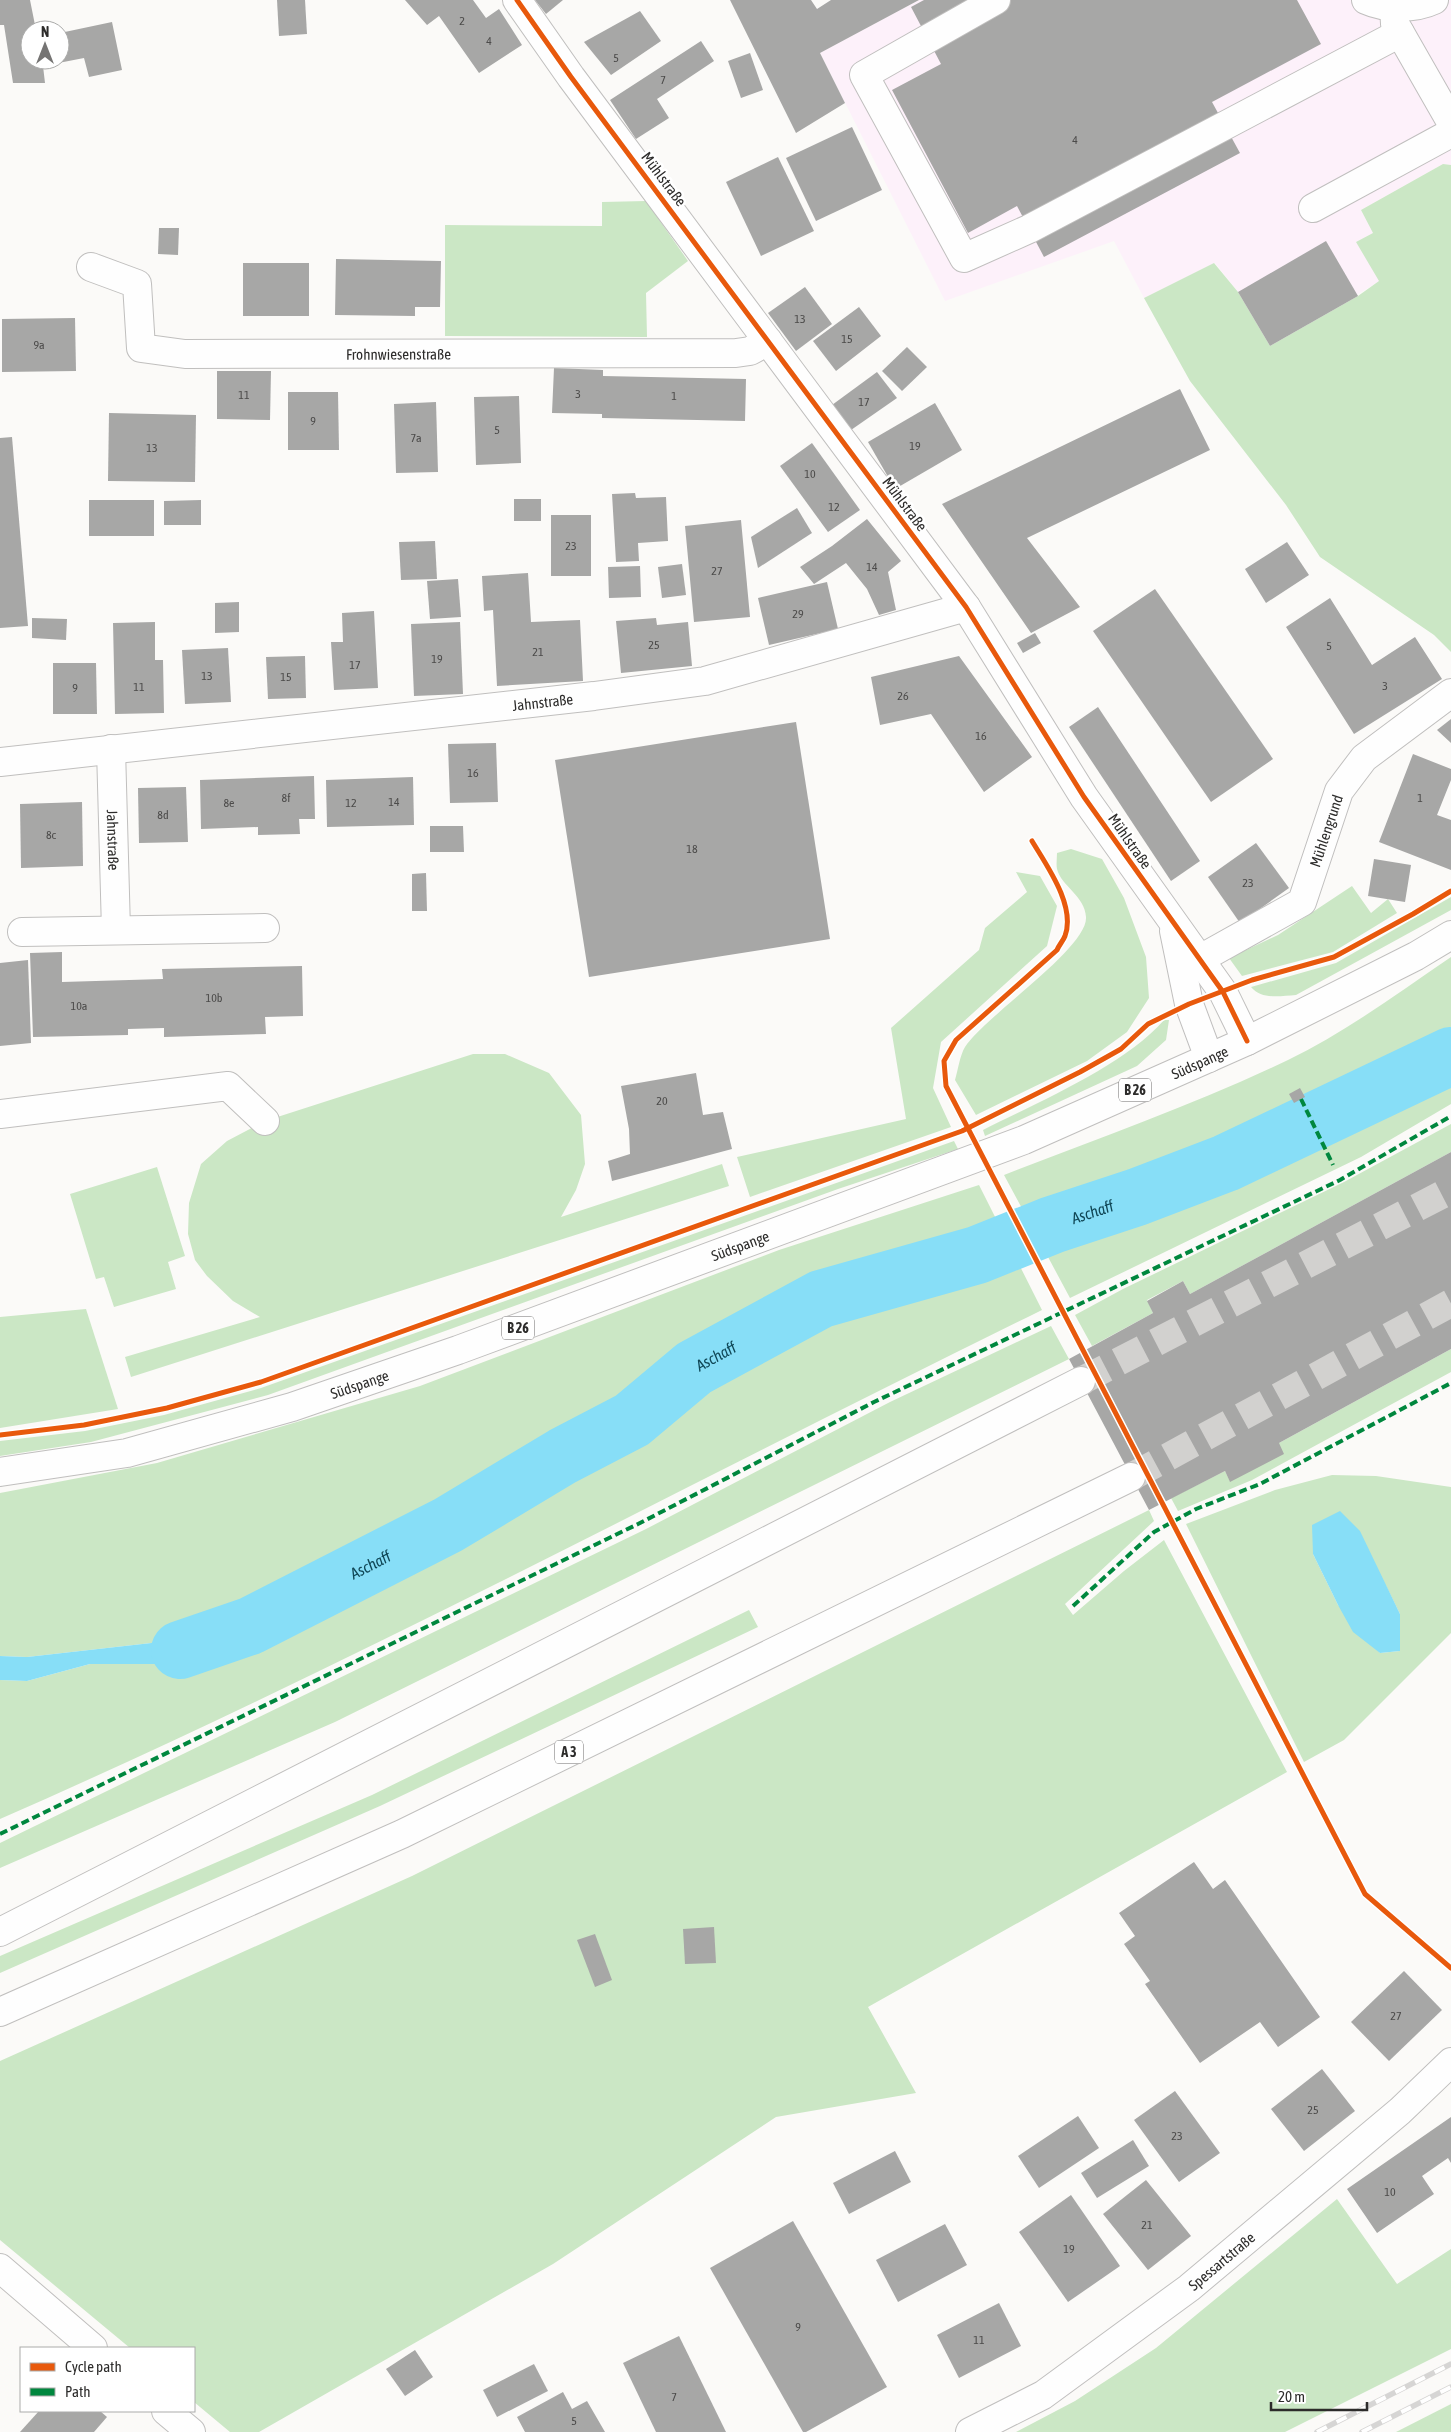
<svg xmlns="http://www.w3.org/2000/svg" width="1451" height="2432" viewBox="0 0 1451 2432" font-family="'Asap Condensed',sans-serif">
  <rect width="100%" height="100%" fill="#fbfaf8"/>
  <polygon fill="#fdf1fa" points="919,0 1451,0 1451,165 1443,164 1361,210 1373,233 1356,242 1380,281 1270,346 1238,292 1215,263 1144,298 1114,241 945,301 820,53"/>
  <g fill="#cbe7c5" fill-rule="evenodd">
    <polygon points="1443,164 1451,165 1451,652 1434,635 1320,557 1286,505 1190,381 1144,298 1214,263 1238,292 1270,346 1358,296 1379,281 1356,242 1373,233 1361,210"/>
    <polygon points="646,201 688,261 646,293 647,337 445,336 445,225 602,226 602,202"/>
    <path d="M 1071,849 L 1102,859 L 1124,898 L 1146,957 L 1149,998 L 1127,1032 L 1087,1061 L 976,1115 L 955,1080 C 958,1070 960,1055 965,1047 C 985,1016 1088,948 1086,917 C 1085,896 1061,886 1057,869 C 1056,864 1057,858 1057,853 Z"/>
    <polygon points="1016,872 1040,876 1057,906 1047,946 941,1042 933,1088 951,1127 750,1197 737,1157 906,1119 891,1028 979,950 985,928 1027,892"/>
    <polygon points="1352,886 1371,913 1388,899 1397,913 1333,952 1242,976 1229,958 1278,935"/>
    <path d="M 1451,897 L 1451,910 L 1296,995 C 1280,996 1262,1000 1251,987 L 1336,963 Z"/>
    <path d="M 1451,957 L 1451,1104 L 1361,1157 L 1070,1298 L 1004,1175 C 1099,1138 1196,1104 1288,1060 C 1346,1032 1398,993 1451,957 ZM 1389,1073 L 1409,1088 L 1262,1158 L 1261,1146 Z"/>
    <path d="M 1164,1020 L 1169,1020 L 1166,1040 L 1137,1066 L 985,1136 L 983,1130 C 1038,1102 1124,1066 1164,1020 Z"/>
    <polygon points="473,1054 505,1054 549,1073 581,1115 585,1164 576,1190 561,1217 722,1164 729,1186 131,1377 125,1357 260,1317 233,1301 207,1276 195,1260 188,1234 189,1203 201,1164 227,1141 265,1121"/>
    <polygon points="1451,1124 1451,1152 1190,1294 1183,1281 1147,1300 1153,1313 1092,1346 1075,1315 1123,1289 1344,1182"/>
    <polygon points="954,1141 958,1149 838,1189 268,1395 91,1442 0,1456 0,1441 85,1431 164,1415 261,1388"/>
    <polygon points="157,1167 185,1256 168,1262 176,1289 114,1307 104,1277 96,1279 70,1194"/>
    <path d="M 979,1185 L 1042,1310 C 695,1480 354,1664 0,1819 L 0,1680 L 27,1681 L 90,1664 L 179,1664 L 285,1625 L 229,1622 L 169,1641 L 27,1657 L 0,1656 L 0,1493 L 157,1463 L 420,1386 L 779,1250 Z"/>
    <polygon points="86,1309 118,1409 0,1428 0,1317"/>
    <polygon points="1051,1326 1069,1359 335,1722 0,1868 0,1843 646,1529 890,1402"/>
    <polygon points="1451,1349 1451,1372 1252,1480 1178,1511 1171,1498 1225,1471 1230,1481 1279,1443"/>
    <path d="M 1332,1475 L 1376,1476 L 1451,1487 L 1451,1633 L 1344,1740 L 1304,1762 L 1186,1524 L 1275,1490 ZM 1313,1554 L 1386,1586 L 1400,1614 L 1400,1651 L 1380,1653 L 1338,1605 Z"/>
    <polygon points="1149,1510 1154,1521 1065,1604 1073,1615 1124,1571 1164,1540 1287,1772 868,2007 916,2093 776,2117 553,2264 259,2432 230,2432 194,2402 194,2348 130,2348 0,2240 0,2061 412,1876"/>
    <polygon points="749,1610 758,1627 380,1806 0,1973 0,1956 372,1795"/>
    <polygon points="1337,2199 1397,2284 1451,2249 1451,2349 1285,2432 1016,2432 1075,2401 1156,2348"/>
    <polygon points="1451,2404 1451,2432 1396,2432"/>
  </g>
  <g fill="#87def7">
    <polygon points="1389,1073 1410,1088 1262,1158 1261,1135 1361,1090"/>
    <polygon points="1340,1511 1360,1531 1400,1614 1400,1651 1380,1653 1353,1632 1338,1605 1313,1554 1312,1525"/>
    <polygon points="229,1622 287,1625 179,1664 90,1664 27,1681 0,1680 0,1656 27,1657 169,1641"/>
  </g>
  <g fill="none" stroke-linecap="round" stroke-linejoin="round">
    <path stroke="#87def7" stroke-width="58" id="s1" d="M 180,1650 L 250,1626 L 448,1525 L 563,1456 L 632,1420 L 694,1368 L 821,1299 L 977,1255 L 1052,1225 L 1137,1197 L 1226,1163 L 1451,1056"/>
  </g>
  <g fill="#a7a7a6">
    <polygon points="0,0 30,0 36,30 30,30 30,60 60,60 60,33 112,22 122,70 89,77 84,58 43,66 45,83 13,83 4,25 0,25"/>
    <polygon points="277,0 305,0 307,34 279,36"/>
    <polygon points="405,0 473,0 486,18 499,9 522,45 479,73 439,16 427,25"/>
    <polygon points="535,0 563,0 546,14"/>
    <polygon points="730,0 811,0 817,9 831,0 919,0 820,53 845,103 796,133"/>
    <polygon points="924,0 1297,0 1321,44 1212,102 1240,153 1044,257 1017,206 968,233 892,90 941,64 911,7"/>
    <polygon points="640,11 661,41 611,75 584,42"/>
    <polygon points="701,41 714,61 657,99 669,118 636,139 610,100"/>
    <polygon points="750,53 763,90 741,98 728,61"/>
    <polygon points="852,127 882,190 816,221 786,158"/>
    <polygon points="778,157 814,231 761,256 726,182"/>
    <polygon points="159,228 179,228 178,255 158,254"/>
    <polygon points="1326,241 1358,296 1270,346 1238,292"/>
    <polygon points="336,259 441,261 440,307 415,307 415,316 335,315"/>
    <rect x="243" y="263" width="66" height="53"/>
    <polygon points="805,287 832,324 796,351 768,313"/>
    <polygon points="859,307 881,336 836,371 813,341"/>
    <polygon points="75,318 76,371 2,372 2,319"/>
    <polygon points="907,347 927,367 902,391 882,371"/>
    <polygon points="554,368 603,370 603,376 746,379 745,421 602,418 602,414 552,413"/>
    <polygon points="217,371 271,371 270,420 217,419"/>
    <polygon points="877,372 897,398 851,430 832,405"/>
    <polygon points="1180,389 1210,450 1027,538 1080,607 1031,633 942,504"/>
    <polygon points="288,392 338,392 339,450 288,450"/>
    <polygon points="519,396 521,463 476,465 474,397"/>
    <polygon points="436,402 438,472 396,473 394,404"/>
    <polygon points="935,403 962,450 895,489 868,442"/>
    <polygon points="109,413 196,415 195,482 108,481"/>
    <polygon points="12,437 28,626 0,628 0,438"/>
    <polygon points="812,443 860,510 828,532 780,466"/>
    <polygon points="635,493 636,498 666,497 668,541 638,543 639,561 616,562 612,494"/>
    <rect x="514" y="499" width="27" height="22"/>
    <rect x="89" y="500" width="65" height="36"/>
    <polygon points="201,500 201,525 164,525 164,501"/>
    <polygon points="797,508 812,533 758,568 751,537"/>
    <rect x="551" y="515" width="40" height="61"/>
    <polygon points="867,519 901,561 888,572 896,610 879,615 867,589 846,563 814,584 800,567 832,546"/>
    <polygon points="741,520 750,617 694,622 685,526"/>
    <polygon points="435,541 437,579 401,580 399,542"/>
    <polygon points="1287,542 1309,575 1266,603 1245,569"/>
    <polygon points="682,564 686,595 662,598 658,567"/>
    <polygon points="640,566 641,597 609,598 608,567"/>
    <polygon points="528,573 531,622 580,620 583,681 497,686 493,610 484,611 482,576"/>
    <polygon points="458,579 461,617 430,619 427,581"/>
    <polygon points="827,582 838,629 769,645 758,598"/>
    <polygon points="1155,589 1273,759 1211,802 1093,631"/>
    <polygon points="1330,598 1372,665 1415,637 1442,679 1354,734 1286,627"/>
    <polygon points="239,602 239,632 215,633 215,603"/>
    <polygon points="374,611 378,688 334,690 331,642 343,642 342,613"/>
    <polygon points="32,618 67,619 66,640 32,638"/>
    <polygon points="656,618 657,625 688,622 692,666 621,673 616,621"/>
    <polygon points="155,622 155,660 163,660 164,713 115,714 113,623"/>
    <polygon points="460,622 463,694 414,696 411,624"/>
    <polygon points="1035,633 1041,643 1023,653 1017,643"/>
    <polygon points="228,648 231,702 185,704 182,650"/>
    <polygon points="305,656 306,698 268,699 266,657"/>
    <polygon points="959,656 1032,757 984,792 931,714 880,725 871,677"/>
    <polygon points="53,663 96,663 97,714 53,714"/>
    <polygon points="1098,707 1200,861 1171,881 1069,727"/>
    <polygon points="1451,719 1451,743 1437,730"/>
    <polygon points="796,722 830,939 589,977 555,760"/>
    <polygon points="496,743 498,802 450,803 448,744"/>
    <polygon points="1413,754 1451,769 1451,780 1437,815 1451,820 1451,870 1379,842"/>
    <polygon points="314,776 315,819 299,819 300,834 258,835 258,827 201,829 200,780"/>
    <polygon points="413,777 414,825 327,827 326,780"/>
    <polygon points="186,787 188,842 139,843 138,788"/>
    <polygon points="82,802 83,866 21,868 20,804"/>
    <polygon points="430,826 463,826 464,852 430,852"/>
    <polygon points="1256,843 1289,888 1240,923 1208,877"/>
    <polygon points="1374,859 1411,865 1405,902 1368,896"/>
    <polygon points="426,873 427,911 412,911 412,874"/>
    <polygon points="62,952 62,982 163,979 162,969 302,966 303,1016 265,1017 266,1034 164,1037 164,1028 128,1029 128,1035 33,1037 30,953"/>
    <polygon points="28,960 31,1043 0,1046 0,963"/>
    <polygon points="696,1073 703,1115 723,1112 732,1149 612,1181 608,1161 630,1154 629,1129 621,1086"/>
    <polygon points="1300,1088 1305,1097 1294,1103 1289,1094"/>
    <polygon points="1451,1152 1451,1349 1279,1443 1284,1454 1230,1482 1225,1471 1149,1510 1069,1359 1153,1313 1147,1301 1183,1281 1190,1294"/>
    <polygon points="1194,1862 1213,1889 1225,1880 1320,2017 1278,2047 1260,2022 1200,2063 1145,1984 1150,1981 1124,1944 1135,1936 1119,1913"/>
    <polygon points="714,1927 716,1963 685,1964 683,1929"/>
    <polygon points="595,1934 612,1980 595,1987 577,1940"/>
    <polygon points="1404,1971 1442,2010 1389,2061 1351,2022"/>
    <polygon points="1322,2069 1355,2111 1304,2151 1271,2109"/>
    <polygon points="1175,2091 1220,2153 1179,2182 1134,2120"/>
    <polygon points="1078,2116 1099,2148 1039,2188 1018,2156"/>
    <polygon points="1451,2117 1451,2163 1448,2158 1422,2176 1434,2194 1377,2233 1347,2189"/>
    <polygon points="1133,2140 1149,2166 1097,2198 1081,2173"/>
    <polygon points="895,2151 911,2182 849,2214 833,2183"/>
    <polygon points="1146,2180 1191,2236 1148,2270 1103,2214"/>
    <polygon points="1071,2195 1120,2266 1068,2302 1019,2232"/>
    <polygon points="793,2221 887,2387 806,2432 803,2432 710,2268"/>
    <polygon points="945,2224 967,2265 898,2302 876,2260"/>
    <polygon points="999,2303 1021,2346 959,2378 937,2335"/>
    <polygon points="679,2336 726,2432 656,2432 623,2363"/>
    <polygon points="415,2350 433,2377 405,2396 386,2369"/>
    <polygon points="534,2364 548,2391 497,2417 483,2390"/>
    <polygon points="563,2392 572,2409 587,2401 605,2432 525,2432 517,2417"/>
    <polygon points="39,2411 100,2411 107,2417 94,2432 20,2432"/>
  </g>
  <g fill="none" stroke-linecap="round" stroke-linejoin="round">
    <g stroke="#d2d1cf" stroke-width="28" stroke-dasharray="28 14" stroke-linecap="butt">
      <polyline points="1081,1381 1451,1190"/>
      <polyline points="1131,1477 1451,1303"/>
    </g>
    <defs>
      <g id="minor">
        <polyline points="517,0 571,77 966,607 1084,797 1223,992 1247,1041"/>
        <polyline points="996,0 864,75 964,258 1029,229 1400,33"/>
        <path d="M 1366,0 C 1386,9 1415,9 1434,0"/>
        <polyline points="1394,6 1395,24 1451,122"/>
        <polyline points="1313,208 1451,133"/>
        <path id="s2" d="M 91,267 L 137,284 L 141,348 L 185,354 L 736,353 L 750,351 L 768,341"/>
        <path id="s3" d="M 111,749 L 116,930"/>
        <path id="s4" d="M 0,762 L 594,696 L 705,681 L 966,607"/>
        <polyline points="1174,931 1189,1004 1209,1058"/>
        <polyline points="22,932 265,928"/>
        <path id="s5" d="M 1200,959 L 1302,902 L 1339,791 L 1364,758 L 1451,693"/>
        <polyline points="0,1114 228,1086 265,1121"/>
        <polyline points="0,2268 93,2348"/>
        <polyline points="166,2411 191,2432"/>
        <path id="s6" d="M 970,2432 L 1043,2395 L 1189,2288 L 1400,2111 L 1451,2062"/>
      </g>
      <g id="major">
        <path id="s7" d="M 0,1472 L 127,1453 L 292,1407 L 458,1350 L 1024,1140 L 1247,1041 L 1416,956 L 1451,935"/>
      </g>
      <g id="highway">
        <polyline points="0,1932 1081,1381"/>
        <polyline points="0,2012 402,1834 1131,1477"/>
      </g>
    </defs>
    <use href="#minor" stroke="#c0bfbe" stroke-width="30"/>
    <use href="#major" stroke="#c0bfbe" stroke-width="30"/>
    <use href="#highway" stroke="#c0bfbe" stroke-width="30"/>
    <use href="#minor" stroke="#fefefe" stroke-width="28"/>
    <use href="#major" stroke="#fefefe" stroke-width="28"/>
    <use href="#highway" stroke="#fefefe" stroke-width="28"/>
    <defs>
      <g id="rail">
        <polyline points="1317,2432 1451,2364"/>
        <polyline points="1362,2432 1451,2387"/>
      </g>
    </defs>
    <use href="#rail" stroke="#d6d5d4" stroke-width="5.5"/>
    <use href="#rail" stroke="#fff" stroke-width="4" stroke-dasharray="11" stroke-linecap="butt"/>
    <g stroke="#00873e" stroke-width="4" stroke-dasharray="8 4" stroke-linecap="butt">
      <polyline points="1301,1099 1333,1165"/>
      <polyline points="1073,1606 1154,1532 1196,1509 1260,1484 1451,1383"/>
      <polyline points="0,1834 638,1524 874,1402 1340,1180 1451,1116"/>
    </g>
    <defs>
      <g id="cycleway">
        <polyline points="517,0 571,77 966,607 1084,797 1223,992 1247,1041"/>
        <path d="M 1032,841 C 1047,866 1076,906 1065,936 C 1063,941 1059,945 1057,950 L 956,1040 L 944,1061 L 946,1086 L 1365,1894 L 1451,1968"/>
        <polyline points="0,1435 84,1425 167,1408 261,1382 962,1131 1080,1072 1121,1049 1148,1024 1189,1004 1252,980 1334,957 1413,914 1451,891"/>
      </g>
    </defs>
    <use href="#cycleway" stroke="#fff" stroke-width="8"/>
    <use href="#cycleway" stroke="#e8590c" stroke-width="5"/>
  </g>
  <g text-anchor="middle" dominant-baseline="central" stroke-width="5" stroke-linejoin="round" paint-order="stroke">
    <g font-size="12" fill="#4c4b4a">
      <text x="462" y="21">2</text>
      <text x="489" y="41">4</text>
      <text x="616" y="58">5</text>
      <text x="663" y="80">7</text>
      <text x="1075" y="140">4</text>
      <text x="800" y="319">13</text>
      <text x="847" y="339">15</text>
      <text x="39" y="345">9a</text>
      <text x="578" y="394">3</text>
      <text x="244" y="395">11</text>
      <text x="674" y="396">1</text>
      <text x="864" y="402">17</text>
      <text x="313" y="421">9</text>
      <text x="497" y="430">5</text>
      <text x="416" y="438">7a</text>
      <text x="915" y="446">19</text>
      <text x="152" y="448">13</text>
      <text x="810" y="474">10</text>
      <text x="834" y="507">12</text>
      <text x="571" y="546">23</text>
      <text x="872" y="567">14</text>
      <text x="717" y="571">27</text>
      <text x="798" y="614">29</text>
      <text x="654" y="645">25</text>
      <text x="1329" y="646">5</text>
      <text x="538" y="652">21</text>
      <text x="437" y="659">19</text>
      <text x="355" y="665">17</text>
      <text x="207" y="676">13</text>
      <text x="286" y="677">15</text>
      <text x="1385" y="686">3</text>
      <text x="139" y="687">11</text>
      <text x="75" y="688">9</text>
      <text x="903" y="696">26</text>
      <text x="981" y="736">16</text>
      <text x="473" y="773">16</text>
      <text x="286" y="798">8f</text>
      <text x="1420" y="798">1</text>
      <text x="394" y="802">14</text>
      <text x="229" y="803">8e</text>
      <text x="351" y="803">12</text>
      <text x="163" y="815">8d</text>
      <text x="51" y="835">8c</text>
      <text x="692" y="849">18</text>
      <text x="1248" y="883">23</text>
      <text x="214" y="998">10b</text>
      <text x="79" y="1006">10a</text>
      <text x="662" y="1101">20</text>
      <text x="1396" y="2016">27</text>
      <text x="1313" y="2110">25</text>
      <text x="1177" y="2136">23</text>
      <text x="1390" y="2192">10</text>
      <text x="1147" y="2225">21</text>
      <text x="1069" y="2249">19</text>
      <text x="798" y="2327">9</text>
      <text x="979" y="2340">11</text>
      <text x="674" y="2397">7</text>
      <text x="574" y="2421">5</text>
    </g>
    <g fill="#fff" stroke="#6c6b6b" stroke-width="1">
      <rect x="1119" y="1078.5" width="32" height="23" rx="4"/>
      <rect x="502" y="1316.5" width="32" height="23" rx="4"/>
      <rect x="555" y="1740.5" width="28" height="23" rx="4"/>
    </g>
    <g font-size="14" font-weight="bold" fill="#2d2c2b">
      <text x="1135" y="1090">B 26</text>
      <text x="518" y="1328">B 26</text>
      <text x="569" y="1752">A 3</text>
    </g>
    <g font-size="15" fill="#2d2c2b" stroke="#fff">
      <text transform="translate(664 179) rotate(53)">Mühlstraße</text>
      <text stroke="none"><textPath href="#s2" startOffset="371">Frohnwiesenstraße</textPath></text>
      <text transform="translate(905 504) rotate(53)">Mühlstraße</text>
      <text stroke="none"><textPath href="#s4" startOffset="546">Jahnstraße</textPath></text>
      <text stroke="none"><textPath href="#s5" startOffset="192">Mühlengrund</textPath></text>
      <text stroke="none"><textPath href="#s3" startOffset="91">Jahnstraße</textPath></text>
      <text transform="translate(1130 841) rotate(55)">Mühlstraße</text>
      <text stroke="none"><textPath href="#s7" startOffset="1271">Südspange</textPath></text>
      <text stroke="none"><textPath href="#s7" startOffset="776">Südspange</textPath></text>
      <text stroke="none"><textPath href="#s7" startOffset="371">Südspange</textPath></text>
      <text stroke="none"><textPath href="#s6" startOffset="305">Spessartstraße</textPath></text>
    </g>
    <g font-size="16" font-style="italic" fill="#104756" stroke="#fff">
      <text stroke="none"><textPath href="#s1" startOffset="1019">Aschaff</textPath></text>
      <text stroke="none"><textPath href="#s1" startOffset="614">Aschaff</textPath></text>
      <text stroke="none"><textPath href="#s1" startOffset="209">Aschaff</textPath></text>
    </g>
  </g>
  <rect x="20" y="2347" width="175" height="65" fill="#ffffff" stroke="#ababaa"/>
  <rect x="30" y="2363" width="25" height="8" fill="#e8590c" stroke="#ababaa"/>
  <text x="65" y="2372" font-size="15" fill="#2d2c2b">Cycle path</text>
  <rect x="30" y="2388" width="25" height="8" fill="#00873e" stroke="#ababaa"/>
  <text x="65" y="2397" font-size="15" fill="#2d2c2b">Path</text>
  <g transform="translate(45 45)"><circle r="24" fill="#ffffff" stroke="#ababaa"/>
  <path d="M0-4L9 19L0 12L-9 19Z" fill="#757473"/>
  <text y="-8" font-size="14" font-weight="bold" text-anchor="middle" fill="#2d2c2b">N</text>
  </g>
  <path d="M1271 2402v8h96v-8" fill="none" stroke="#2d2c2b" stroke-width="2.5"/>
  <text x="1278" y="2402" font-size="15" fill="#2d2c2b" stroke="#ffffff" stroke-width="4" paint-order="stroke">20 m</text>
</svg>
